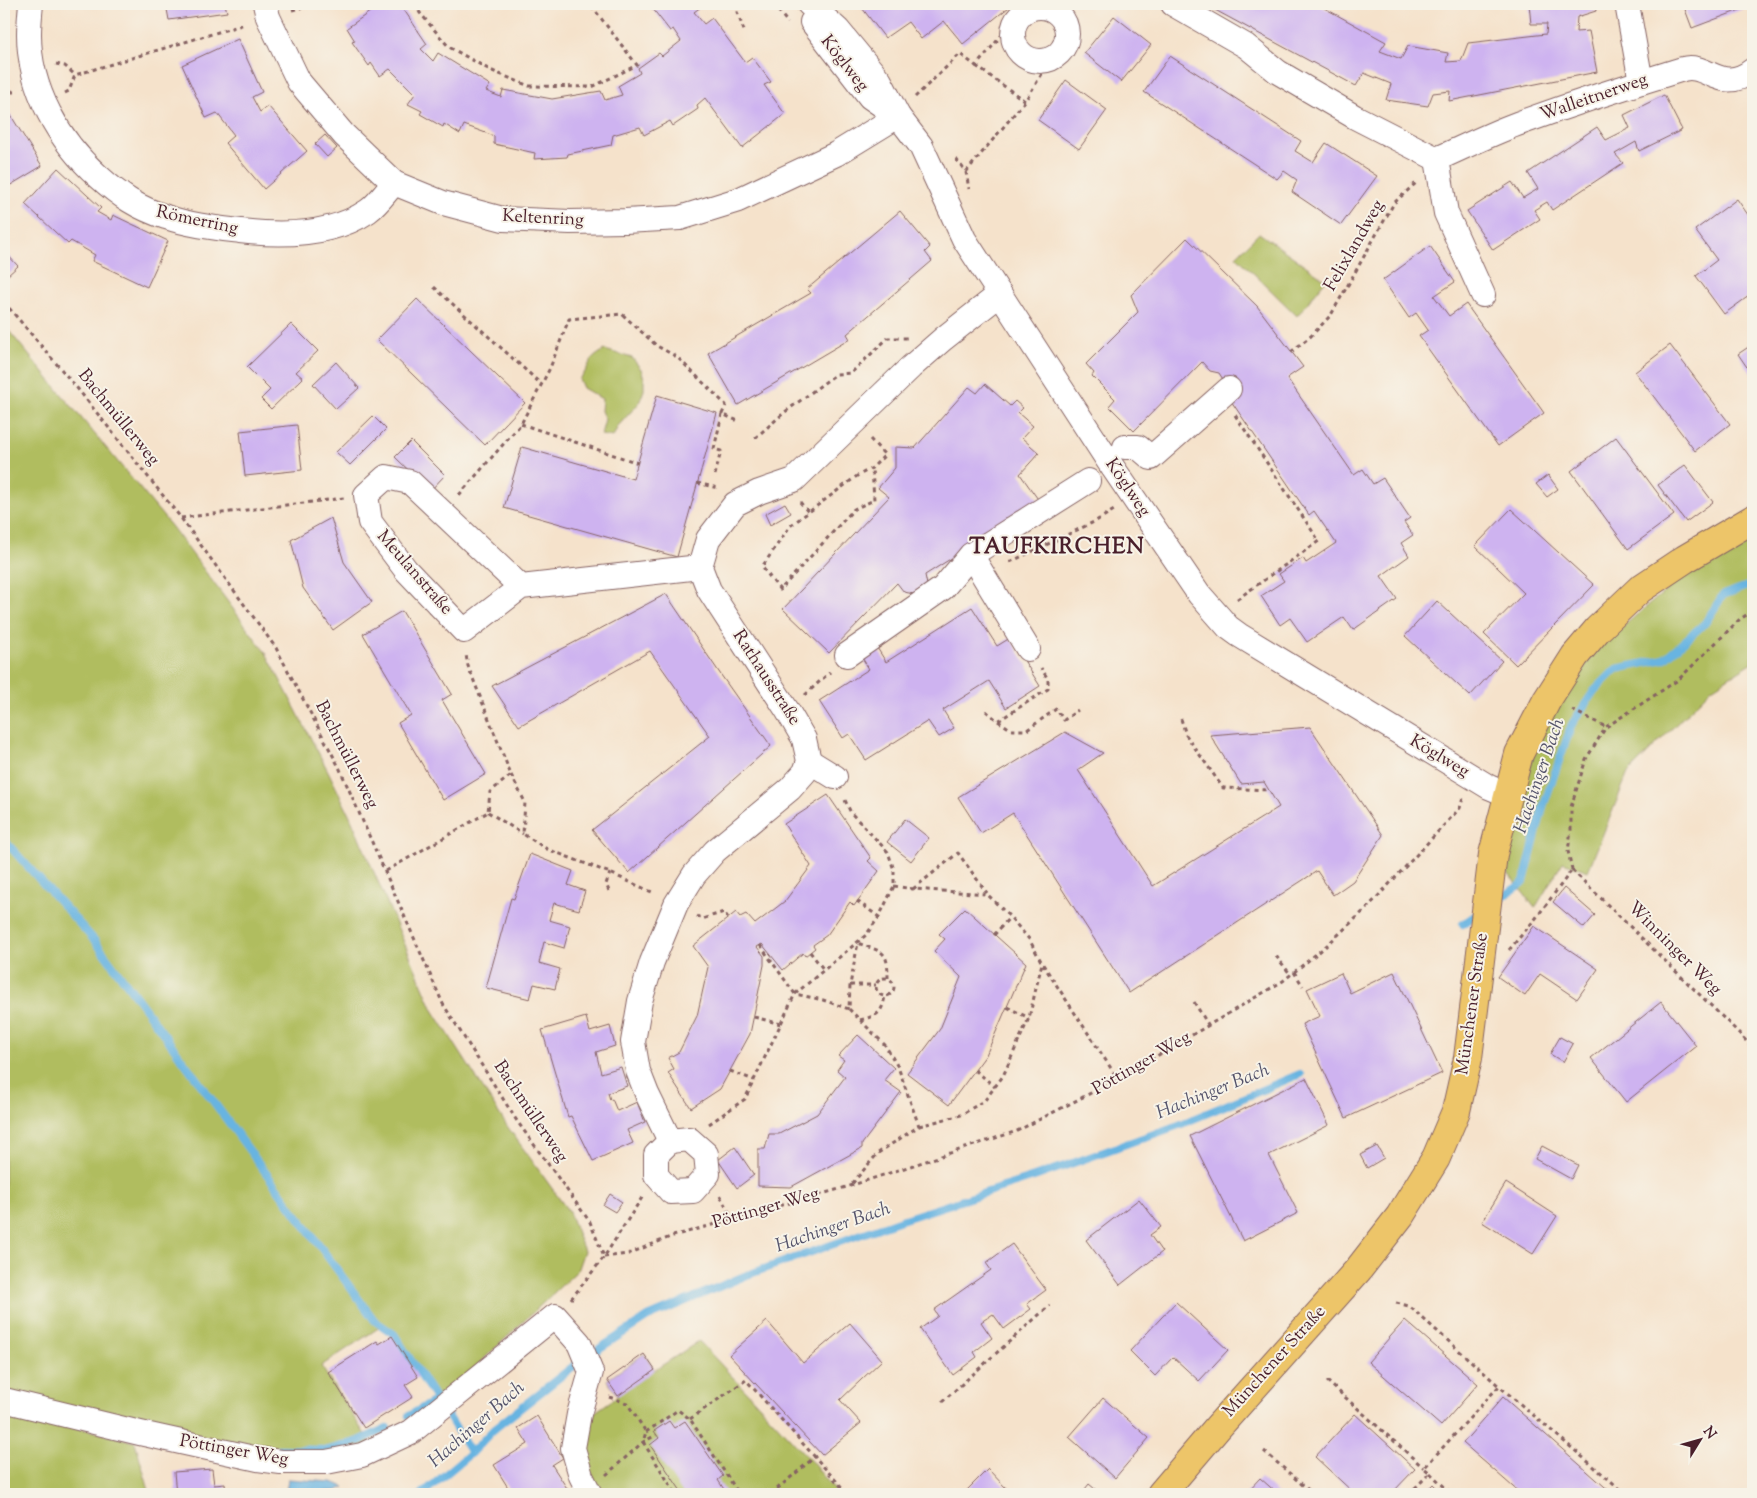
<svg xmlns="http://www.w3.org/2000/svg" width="1757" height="1498" viewBox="0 0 1757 1498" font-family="'Sorts Mill Goudy',serif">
  <rect width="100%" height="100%" fill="#f7f3e8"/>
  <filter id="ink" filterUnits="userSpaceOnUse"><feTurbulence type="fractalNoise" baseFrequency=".02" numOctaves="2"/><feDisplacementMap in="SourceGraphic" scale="10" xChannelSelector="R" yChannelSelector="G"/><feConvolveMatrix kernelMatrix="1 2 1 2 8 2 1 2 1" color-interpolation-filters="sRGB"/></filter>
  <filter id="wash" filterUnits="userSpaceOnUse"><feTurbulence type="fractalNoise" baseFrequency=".0096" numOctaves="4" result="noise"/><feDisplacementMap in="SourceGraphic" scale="20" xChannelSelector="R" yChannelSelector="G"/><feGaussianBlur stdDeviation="1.12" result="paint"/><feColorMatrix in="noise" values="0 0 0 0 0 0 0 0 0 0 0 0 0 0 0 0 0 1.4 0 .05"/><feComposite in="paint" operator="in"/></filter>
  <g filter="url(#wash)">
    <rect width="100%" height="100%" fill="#f5e2cb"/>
    <g fill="#b0bd5f" stroke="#7d6e45">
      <polygon points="1259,233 1326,280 1297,316 1236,256"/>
      <polygon points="4,325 172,527 266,653 328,771 350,816 433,1010 507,1126 569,1212 584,1251 577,1271 437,1403 393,1335 380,1327 321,1366 371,1444 325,1455 281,1454 4,1394"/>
      <path d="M 605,350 L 632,358 L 641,369 L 644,378 L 644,390 L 639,403 L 618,426 L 613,437 L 601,435 L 605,419 L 601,411 L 602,399 L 583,388 L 579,379 C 592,367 584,361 605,350 Z"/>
      <polygon points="1753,535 1753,662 1712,688 1628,773 1588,871 1563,862 1535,908 1507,872 1517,812 1535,749 1560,696 1602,644 1688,572"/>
      <polygon points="699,1341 811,1461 838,1494 603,1494 599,1490 585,1462 585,1419 618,1396 607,1380 644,1354 655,1370"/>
      <polygon points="4,1409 135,1442 150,1494 4,1494"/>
    </g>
    <polygon fill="#67b4e1" stroke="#586a86" points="288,1479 332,1482 345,1487 336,1491 286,1493"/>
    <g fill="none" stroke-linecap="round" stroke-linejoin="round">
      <g stroke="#67b4e1" stroke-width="8">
        <polyline points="4,840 95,941 375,1321 394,1334 436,1399"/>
        <polyline points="1493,904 1524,882 1543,807 1572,724 1594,691 1616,669 1664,659 1705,623 1723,595 1753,584"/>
        <polyline points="1463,924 1479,913"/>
        <polyline points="447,1414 471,1453"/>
        <polyline points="409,1416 431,1403"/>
        <polyline points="281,1449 328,1450 359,1441 387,1428"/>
        <polyline points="422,1494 471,1453 494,1429 580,1361 648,1317 747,1275 901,1220 1034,1177 1179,1125 1300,1074"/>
      </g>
    </g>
    <g id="blocks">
      <g fill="#ceb3f0">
        <polygon points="166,4 225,4 227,12 169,20"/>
        <polygon points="381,4 400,4 427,44 421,49 433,61 438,53 490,85 486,91 493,94 501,97 503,90 552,99 601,91 605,100 622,95 618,86 640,73 638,68 659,53 662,56 681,41 673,29 670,31 649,4 705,4 694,12 704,24 712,18 745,62 752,57 771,82 764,85 785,114 742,148 705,98 697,105 698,109 673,126 670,121 644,135 640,127 613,135 611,145 568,154 567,157 534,159 535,153 494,144 494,136 464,125 460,134 444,124 443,127 420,114 422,111 408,104 415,94 390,69 380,76 371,63 369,66 352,42 355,41 347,28"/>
        <polygon points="859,4 1006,4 1009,7 963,44 944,21 921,39 908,22 885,38"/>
        <polygon points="1204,4 1317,4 1386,42 1380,51 1401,59 1408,46 1448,53 1446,62 1461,61 1468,43 1546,34 1547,24 1531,24 1529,4 1595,4 1596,11 1577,17 1576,32 1589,31 1597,72 1449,101 1450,91 1433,93 1428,106 1386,100 1391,84 1364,73 1356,86"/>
        <polygon points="1683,4 1753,4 1753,5 1692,28"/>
        <polygon points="1114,16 1151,45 1121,82 1084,53"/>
        <polygon points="238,39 262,92 252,97 260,112 268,106 307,151 264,189 225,143 234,135 217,113 206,118 182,65"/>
        <polygon points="1170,56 1301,141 1295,151 1313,162 1326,143 1377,176 1341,225 1292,192 1297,180 1284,171 1277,179 1144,92"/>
        <polygon points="1066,80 1107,110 1079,149 1038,120"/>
        <polygon points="1664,95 1682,130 1639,151 1636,142 1615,154 1623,163 1552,210 1547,202 1534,210 1540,219 1493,250 1467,211 1512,182 1523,198 1538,189 1528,173 1597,127 1606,140 1630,128 1624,115"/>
        <polygon points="10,114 42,166 4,189 4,117"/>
        <polygon points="325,135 337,148 327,157 315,144"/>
        <polygon points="58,168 101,208 97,212 111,220 113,215 168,241 147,287 92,261 95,255 71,241 68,244 25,204"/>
        <polygon points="1737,199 1753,222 1753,293 1724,314 1696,276 1717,260 1695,230"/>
        <polygon points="900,211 930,247 925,252 932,261 847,334 850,339 738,405 708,353 811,293 807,289"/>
        <polygon points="1187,238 1257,306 1303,367 1287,378 1354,475 1363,469 1373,484 1383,478 1410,518 1404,522 1413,535 1401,543 1409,556 1381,576 1397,599 1353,630 1344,617 1307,642 1290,618 1280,625 1261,596 1284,581 1279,574 1303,558 1306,563 1336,543 1314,511 1309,515 1229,398 1233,395 1219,373 1210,371 1202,362 1134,431 1109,406 1115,399 1092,376 1094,373 1086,364 1138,312 1131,295"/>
        <polygon points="1430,246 1455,282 1434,296 1449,316 1466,304 1544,413 1498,446 1419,336 1428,330 1416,313 1409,318 1383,280"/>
        <polygon points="4,251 18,266 7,276 4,272"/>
        <polygon points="417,299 525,403 485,445 377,340"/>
        <polygon points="291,324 318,351 296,372 303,378 271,409 261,399 270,390 247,367"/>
        <polygon points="1753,344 1753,376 1738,354"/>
        <polygon points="1670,345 1730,424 1695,451 1635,372"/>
        <polygon points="336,362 359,388 336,409 313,384"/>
        <polygon points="985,384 1010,406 1015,401 1023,408 1018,413 1033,426 1022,438 1039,453 1020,474 1040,502 925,575 927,585 925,588 914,594 904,592 897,583 829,653 783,609 889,497 878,488 895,468 895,447 915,448 969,387 977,393"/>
        <polygon points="657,395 717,413 677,557 504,508 522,447 633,479"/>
        <polygon points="373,416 386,429 350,465 336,452"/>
        <polygon points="297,425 302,470 245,476 240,431"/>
        <polygon points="1616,437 1674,515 1628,549 1571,471"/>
        <polygon points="411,441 445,475 430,491 395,457"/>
        <polygon points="1685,465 1713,502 1686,522 1658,485"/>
        <polygon points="1548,475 1558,489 1547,497 1536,484"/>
        <polygon points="785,503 791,513 770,525 765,514"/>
        <polygon points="1511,509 1594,585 1516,665 1484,634 1524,593 1475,546"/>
        <polygon points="331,518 344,562 372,602 333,630 303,588 291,540"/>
        <polygon points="666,594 721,675 771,746 629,873 592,830 710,736 650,651 519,726 492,686"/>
        <polygon points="1437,601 1502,661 1470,696 1405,636"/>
        <polygon points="972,607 997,646 1010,638 1040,686 1006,708 989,681 943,710 954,728 939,737 928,721 866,760 849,734 843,738 819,701 869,669 861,656 874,643 886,662"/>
        <polygon points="402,611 452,694 442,700 486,774 443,800 398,723 411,715 363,634"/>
        <polygon points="1310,727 1383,835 1353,881 1333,895 1317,871 1129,993 1013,813 981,833 958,797 1065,732 1103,753 1078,770 1153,886 1279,807 1264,782 1241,784 1210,735"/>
        <polygon points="828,795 871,858 868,861 879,871 854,906 850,902 827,935 813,945 815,948 805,956 803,953 783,970 762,944 757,947 764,956 764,965 750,1034 720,1089 691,1108 668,1073 674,1069 668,1058 679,1052 697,1016 708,967 693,946 736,912 740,917 746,914 755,924 785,901 811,866 784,824"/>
        <polygon points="905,819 929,838 911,861 887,842"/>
        <polygon points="530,854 573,871 568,885 585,891 579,910 554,903 549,920 570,926 564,948 544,942 539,963 560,969 555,989 534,984 530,999 486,988 511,898 514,899"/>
        <polygon points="1564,888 1595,915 1584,928 1553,902"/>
        <polygon points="965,908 1026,963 986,1055 949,1105 907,1073 940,1029 961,977 934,951 945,939 939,934"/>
        <polygon points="1534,926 1598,969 1577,999 1540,974 1525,996 1498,977"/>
        <polygon points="1394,972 1442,1073 1346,1118 1302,1024 1320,1016 1307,989 1341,973 1350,993"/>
        <polygon points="1661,1002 1696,1046 1626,1102 1591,1058"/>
        <polygon points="586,1017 590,1032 610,1026 615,1046 596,1052 601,1073 621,1067 627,1086 608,1093 610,1100 612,1099 617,1111 637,1102 645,1122 627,1130 633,1143 593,1161 571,1116 568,1117 542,1030"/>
        <polygon points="858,1035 894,1068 884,1080 901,1092 862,1144 862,1148 791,1187 758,1186 758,1149 765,1149 769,1134 779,1134 817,1114 845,1077 837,1070 844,1060 838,1056"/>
        <polygon points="1560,1037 1573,1044 1563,1062 1550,1054"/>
        <polygon points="1306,1078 1329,1125 1269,1155 1298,1213 1243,1241 1190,1136"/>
        <polygon points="1377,1146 1384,1158 1367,1168 1360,1155"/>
        <polygon points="1542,1146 1578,1165 1571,1179 1535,1159"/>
        <polygon points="735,1147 754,1175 737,1188 718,1160"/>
        <polygon points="1506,1183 1557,1216 1533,1254 1482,1222"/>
        <polygon points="610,1194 622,1202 615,1212 603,1205"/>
        <polygon points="1139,1199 1161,1227 1150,1235 1162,1252 1120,1285 1086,1240"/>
        <polygon points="1012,1244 1046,1290 1027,1304 1031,1309 1004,1329 993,1314 981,1322 992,1338 974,1352 977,1357 953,1375 920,1329 938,1316 934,1310 991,1270 986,1263"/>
        <polygon points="1176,1302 1228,1350 1199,1381 1173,1357 1155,1376 1130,1351"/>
        <polygon points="1405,1320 1478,1384 1441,1426 1368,1362"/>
        <polygon points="767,1321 803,1363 850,1323 882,1360 840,1400 861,1423 822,1455 729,1355"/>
        <polygon points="392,1336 418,1377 405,1385 413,1397 364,1428 328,1372 377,1341 379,1344"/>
        <polygon points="644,1354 655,1370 618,1396 607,1380"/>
        <polygon points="1503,1397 1613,1494 1521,1494 1463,1443"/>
        <polygon points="1103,1398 1149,1438 1115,1478 1069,1437"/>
        <polygon points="1355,1414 1415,1469 1391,1494 1355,1494 1315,1457"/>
        <polygon points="537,1416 563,1458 552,1465 570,1493 568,1494 512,1494 494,1465 528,1444 518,1428"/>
        <polygon points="669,1421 674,1428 685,1421 723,1476 718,1480 727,1494 683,1494 650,1445 659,1438 654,1431"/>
        <polygon points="212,1469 214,1485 225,1484 226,1494 176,1494 174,1472"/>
        <polygon points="988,1469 1005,1487 1013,1494 963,1494"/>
        <polygon points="1260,1478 1278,1494 1245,1494"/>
        <polygon points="1089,1484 1101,1494 1081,1494"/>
        <polygon points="1433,1484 1443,1494 1423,1494"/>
      </g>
    </g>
  </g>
  <g filter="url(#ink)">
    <use href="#blocks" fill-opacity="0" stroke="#866363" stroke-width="1"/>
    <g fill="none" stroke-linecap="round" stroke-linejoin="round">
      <defs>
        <g id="minor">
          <path d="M 31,4 C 30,14 29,24 29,34 C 29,89 59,141 98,176 C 120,196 138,208 166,217 C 189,225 216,228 240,231 C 282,236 333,235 368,211 C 378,204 386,192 394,183"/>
          <polyline points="265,4 268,17 299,82 344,135 394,183 443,203 503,219 570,222 625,221 680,218 738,200 836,154 898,116"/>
          <polyline points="809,4 838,30 880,81 898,116 921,146 964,239 1109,462 1199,594 1228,627 1239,635 1489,787 1508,795"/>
          <path d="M 1173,4 L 1246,46 L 1278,72 L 1355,117 L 1437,159 C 1464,147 1490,134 1517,124 C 1572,104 1627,86 1683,69 C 1707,62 1721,95 1753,70"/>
          <polyline points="1627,4 1641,82"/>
          <circle cx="1040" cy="34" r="27"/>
          <polyline points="812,22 870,97 896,115"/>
          <polyline points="1437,159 1446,213 1483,295"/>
          <polyline points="1125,447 1138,447 1151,458 1229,389"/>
          <polyline points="971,555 1028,649"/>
          <polyline points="521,587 410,482 386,477 366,495 370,522 406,570 464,631 521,587 700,567"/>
          <polyline points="847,655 943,588 971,555 1088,481"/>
          <polyline points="809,761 835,777"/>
          <polygon points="689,1139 706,1154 708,1174 693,1191 671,1192 656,1175 656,1155 670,1141"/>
          <polyline points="670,1141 647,1094 638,1071 633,1042 640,1001 652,962 676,904 694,875 715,851 790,789 805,772 809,761 804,739 787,710 709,590 700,567 708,539 735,504 759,492 794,480 911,367 943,339 1000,294"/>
          <polyline points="4,1400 140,1433 258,1459 281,1462 326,1462 362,1455 411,1432 555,1316 579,1343 591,1372 579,1414 573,1448 581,1476 590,1494"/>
        </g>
        <polyline id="major" points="1161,1494 1218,1427 1358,1270 1400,1216 1436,1158 1456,1111 1468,1058 1493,854 1519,754 1547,700 1575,656 1598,629 1640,589 1685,559 1753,519"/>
      </defs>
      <use href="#minor" stroke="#866363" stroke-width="26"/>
      <use href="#major" stroke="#866363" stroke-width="30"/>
      <g stroke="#866363" stroke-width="3" stroke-dasharray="4 4" stroke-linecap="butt">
        <polyline points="415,4 420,13 449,47 490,70 529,86 592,87 637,65 590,4"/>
        <polyline points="734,4 745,33"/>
        <polyline points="773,4 788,23"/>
        <polyline points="292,10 316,4"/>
        <polyline points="56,64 65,66 75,75"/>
        <polyline points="976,66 1025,101 1052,58"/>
        <polyline points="4,93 12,91 14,93"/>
        <polyline points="65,93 69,91 75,75 245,24"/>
        <polyline points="915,97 960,54 976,66 1001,36 1014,32"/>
        <polyline points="956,159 966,172 969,189"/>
        <polyline points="966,172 1025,101"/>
        <polyline points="434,287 541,384"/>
        <polyline points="4,302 77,388 181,518 276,648 339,767 443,1004 517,1121 590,1222 604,1257"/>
        <polyline points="1291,352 1311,336 1331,315 1394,203 1417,182"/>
        <polyline points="1235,415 1319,541 1236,600"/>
        <polyline points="521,424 638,463"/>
        <polyline points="755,438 785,412 836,374 851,373 888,338 907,338"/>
        <polyline points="870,439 885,455 872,468 857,476 790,526 762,567 780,590 854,509 874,500 872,468"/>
        <polyline points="715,475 721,451 714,449 722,414"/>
        <polyline points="697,483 718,488"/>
        <polyline points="459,495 521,424 550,368 569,319 622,314 657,346 677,357 726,405 722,414 738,421"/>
        <polyline points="800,502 809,513"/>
        <polyline points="181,518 344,498"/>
        <polyline points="1010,562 1096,521 1114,510"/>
        <polyline points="805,695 830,672"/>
        <polyline points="1572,710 1606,727"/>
        <polyline points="986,711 998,721 1048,689 1048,679 1041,668"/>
        <polyline points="1181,719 1186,735 1223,788 1269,790"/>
        <polyline points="998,721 1012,730 1027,730 1056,709 1064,720 1078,710"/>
        <polyline points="511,775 525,802 523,834 547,849 610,873 654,893"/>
        <polyline points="488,812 523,834"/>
        <polyline points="1572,870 1568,851 1571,830 1571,807 1586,759 1606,727 1678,680 1740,619 1753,611"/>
        <polyline points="1572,870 1741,1035 1753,1049"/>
        <polyline points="386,871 488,812 490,792 511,775 468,666 466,655"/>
        <polyline points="894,886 913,889 987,894 1010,917 1029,939 1042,963 1118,1079"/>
        <polyline points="913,889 958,853 987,893"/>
        <polyline points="609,891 606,884 610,873"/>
        <polyline points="857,901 879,917"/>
        <polyline points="697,916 702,919 724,912 728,918"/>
        <polyline points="994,935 1010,917"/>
        <path d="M 760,945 L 795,994 L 823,1000 L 849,1009 L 850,985 L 858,943 C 882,953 888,948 888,978"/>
        <polyline points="1509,950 1536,918 1572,870"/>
        <polyline points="810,952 824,970"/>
        <polyline points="1276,956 1291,975"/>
        <polyline points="1294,972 1303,986"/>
        <circle cx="885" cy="987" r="9"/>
        <polyline points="850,985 876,985"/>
        <polyline points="1194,1002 1209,1026"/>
        <polyline points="1007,1007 1029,1018"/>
        <polyline points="849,1009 885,1045 898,1067 919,1126 878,1153 851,1185"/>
        <polyline points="754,1017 781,1024"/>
        <path d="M 860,1020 C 877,1016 882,1014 885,996"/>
        <polyline points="975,1070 995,1087"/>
        <polyline points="730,1071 754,1080"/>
        <polyline points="709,1124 745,1099 795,994 866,935 879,917 894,886 894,870 888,852 851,813 844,798"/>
        <polyline points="919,1126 961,1115 985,1100 1003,1076 1029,1018 1042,963"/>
        <polyline points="720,1196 732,1218"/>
        <polyline points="604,1257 628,1254 673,1236 850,1186 1017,1131 1118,1079 1283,981 1325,947 1368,907 1460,808 1463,798"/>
        <polyline points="571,1299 604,1257 643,1196"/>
        <polyline points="1396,1303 1409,1306 1499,1386"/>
        <polyline points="1327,1381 1424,1468"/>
        <polyline points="609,1397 627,1403 646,1432 643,1442 676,1494"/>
        <polyline points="942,1402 1050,1305"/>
        <polyline points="690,1419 746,1380 848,1494"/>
        <polyline points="646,1432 678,1410 690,1419 739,1494"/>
        <polyline points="1264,1451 1313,1494"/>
        <polyline points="1430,1473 1452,1494"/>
        <polyline points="606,1475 643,1442 656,1435"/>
        <polyline points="771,1494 816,1456"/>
        <polyline points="889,1494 893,1491"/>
        <polyline points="1409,1494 1430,1473 1424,1468 1499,1386 1626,1494"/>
      </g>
      <use href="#minor" stroke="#fff" stroke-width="24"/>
      <use href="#major" stroke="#edc569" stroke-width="28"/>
    </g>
  </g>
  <g text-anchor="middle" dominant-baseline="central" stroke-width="4" stroke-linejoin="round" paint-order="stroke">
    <g font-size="18" fill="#4a1f2b" stroke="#f7f3e8">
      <text transform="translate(844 64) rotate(52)">Köglweg</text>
      <text transform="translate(1594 98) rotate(-19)">Walleitnerweg</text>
      <text transform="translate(543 219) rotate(3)">Keltenring</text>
      <text transform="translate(197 221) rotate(12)">Römerring</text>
      <text transform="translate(1355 246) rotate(-60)">Felixlandweg</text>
      <text transform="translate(118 418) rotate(51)">Bachmüllerweg</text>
      <text transform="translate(1127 488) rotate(56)">Köglweg</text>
      <text transform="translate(414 573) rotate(49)">Meulanstraße</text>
      <text transform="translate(766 678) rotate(57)">Rathausstraße</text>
      <text transform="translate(346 755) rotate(63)">Bachmüllerweg</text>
      <text transform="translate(1439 757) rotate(31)">Köglweg</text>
      <text transform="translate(1674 949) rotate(45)">Winninger Weg</text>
      <text transform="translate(1473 1004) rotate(-82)">Münchener Straße</text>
      <text transform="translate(1142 1064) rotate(-30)">Pöttinger Weg</text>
      <text transform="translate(530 1112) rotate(56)">Bachmüllerweg</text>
      <text transform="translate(766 1209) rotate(-16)">Pöttinger Weg</text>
      <text transform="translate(1275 1362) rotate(-48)">Münchener Straße</text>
      <text transform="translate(234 1451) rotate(10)">Pöttinger Weg</text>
    </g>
    <g font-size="19" font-style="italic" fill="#54536b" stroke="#f7f3e8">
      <text transform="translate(1540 776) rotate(-71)">Hachinger Bach</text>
      <text transform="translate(1213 1092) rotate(-22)">Hachinger Bach</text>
      <text transform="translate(833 1228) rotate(-19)">Hachinger Bach</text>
      <text transform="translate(477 1425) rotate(-41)">Hachinger Bach</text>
    </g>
    <g font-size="22" font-weight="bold" letter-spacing="1" fill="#4a1f2b" stroke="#f7f3e8">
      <text x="1057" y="548">TAUFKIRCHEN</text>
    </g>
  </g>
  <rect width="1757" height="1498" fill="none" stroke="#f7f3e8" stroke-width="20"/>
  <g transform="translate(1700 1440) rotate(53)" stroke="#f7f3e8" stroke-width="4" paint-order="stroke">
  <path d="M0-4L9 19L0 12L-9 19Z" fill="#4a1f2b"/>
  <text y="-8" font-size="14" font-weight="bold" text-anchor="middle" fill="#4a1f2b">N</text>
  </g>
</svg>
